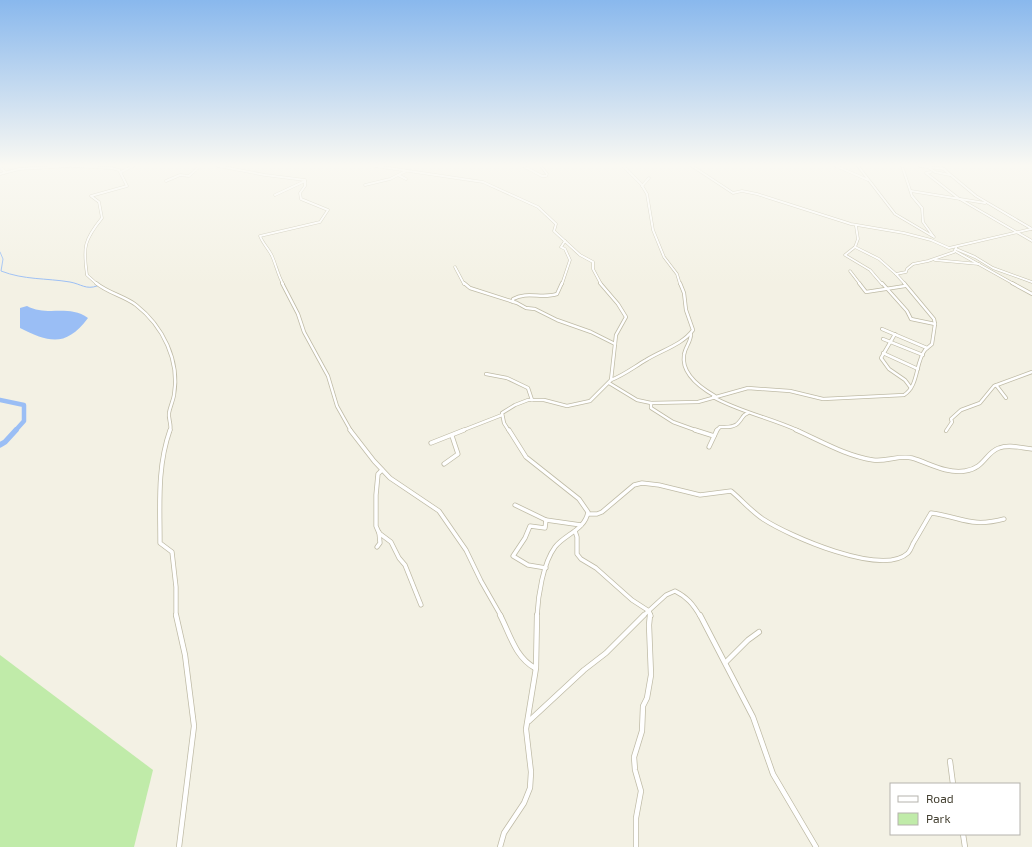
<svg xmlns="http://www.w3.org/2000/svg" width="1032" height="847" viewBox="0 0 1032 847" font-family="'Exo 2',sans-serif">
  <rect width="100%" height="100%" fill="#f3f1e4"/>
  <polygon fill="#c0eba9" points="0,655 153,770 134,847 0,847"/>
  <path fill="#9abef5" d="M 27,306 C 47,317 68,304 88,318 C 66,347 50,343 20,328 L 20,308 Z"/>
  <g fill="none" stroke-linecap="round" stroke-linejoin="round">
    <path stroke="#9abef5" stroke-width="1" d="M 0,252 L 3,259 L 1,271 C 24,280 46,278 70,282 C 81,284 86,290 97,286"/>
    <polyline stroke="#9abef5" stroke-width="4.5" points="0,400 24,405 24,421 15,431"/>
    <polyline stroke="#9abef5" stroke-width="5.5" points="0,445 5,442 16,430"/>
    <defs>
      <g id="street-far3">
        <path d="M 72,166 L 111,168 L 119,170 L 127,186 L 91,196 L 99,202 L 102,218 C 84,240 83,247 87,275 L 97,284"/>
        <path d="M 218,166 L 265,175 L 305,180 L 305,186 L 300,193 L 301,199 L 328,210 L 320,222 L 260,236 C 263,244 269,249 272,256 C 276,265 278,275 283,284"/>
        <polyline points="375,166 483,182 538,207 556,224 554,231 580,255 593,262 593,269 601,284"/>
        <polyline points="523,166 542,176 546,176 547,174 541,166"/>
        <polyline points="623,166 641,184 647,194 653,230 664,257 677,274 680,284"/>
        <polyline points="692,166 733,193 742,191 757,194 851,224 904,233 931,240 949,248 1031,229"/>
        <polyline points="836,166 868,180"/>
        <polyline points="858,166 895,214 934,237"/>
        <polyline points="902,166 912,196 922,208 923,222 933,236"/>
        <polyline points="920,166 944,169"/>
        <polyline points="940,166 976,196 1032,229"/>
        <polyline points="0,167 5,172"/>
        <polyline points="928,167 935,172 950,175"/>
        <polyline points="406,171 398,175 406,179"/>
        <polyline points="121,172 133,166"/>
        <polyline points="931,172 926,173 958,198 1032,241"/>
        <polyline points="0,174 19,169 69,166"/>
        <polyline points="166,181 180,175 189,176 200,166"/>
        <polyline points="365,185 390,179 398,175"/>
        <polyline points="642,186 649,178"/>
        <polyline points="911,191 985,203"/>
        <polyline points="275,195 305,181"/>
        <polyline points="856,226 858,239 855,247 879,259 896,274"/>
        <polyline points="855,247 845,255 870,270 882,284"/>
        <polyline points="956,249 975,257 993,268 1032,282"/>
        <polyline points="955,251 1014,284"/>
        <polyline points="935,260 979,264"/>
        <polyline points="455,267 464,284"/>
        <polyline points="850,271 860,284"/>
        <polyline points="562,284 570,260 565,249 561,247 565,241"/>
        <polyline points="905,284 896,274 906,272 907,269 913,264 928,261 954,252 956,248"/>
      </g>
      <g id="street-far2">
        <path d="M 96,283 C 108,293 124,296 136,305 C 163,326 180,361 174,395 C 173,401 170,407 169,413 C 168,419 172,425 170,431"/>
        <polyline points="282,283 298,314 304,332 328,376 337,406 351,431"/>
        <polyline points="464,283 470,288 517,303 526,308 535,309 557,320 591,332 615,344"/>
        <polyline points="859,283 866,292 905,286"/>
        <polyline points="882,283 907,311 911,319 935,324"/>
        <polyline points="1012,283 1032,294"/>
        <path d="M 513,302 L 513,299 C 527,291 542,299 557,294 L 562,283"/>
        <polyline points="882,329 927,348"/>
        <path d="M 691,334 C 691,342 685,347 684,355 C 681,374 701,388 715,396"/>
        <polyline points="895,334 881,358 889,369 905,380 911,388"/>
        <polyline points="883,339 923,355"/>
        <polyline points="883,353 918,369"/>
        <polyline points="486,374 507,378 528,388 532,400"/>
        <path d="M 611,380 C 624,375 634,367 646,360 C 662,350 682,345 693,330 L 686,310 L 684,293 L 680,283"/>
        <path d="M 609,383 L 637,400 L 651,403 L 698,402 L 748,388 L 790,391 L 823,399 L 904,395 C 919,386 915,363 925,350 C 927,348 930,346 932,344 L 935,324 L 934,319 L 904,283"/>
        <polyline points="996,385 1006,398"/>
        <path d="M 713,397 C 740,412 771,418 799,431"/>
        <polyline points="651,403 651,408 673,422 698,431"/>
        <polyline points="461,431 502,415"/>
        <polyline points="509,431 504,423 502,413 515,405 528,400 544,400 567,406 590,401 611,380 616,335 626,317 618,304 600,283"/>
        <path d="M 716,431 L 720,427 C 726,427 735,428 739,422 C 743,418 742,415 748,413"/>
        <polyline points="946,431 952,422 951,419 961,410 980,403 994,386 1032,372"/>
      </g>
      <g id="street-far1">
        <path d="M 170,430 C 157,467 160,504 160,543 L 172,552 L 176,587 L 176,616"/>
        <polyline points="350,430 374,461 390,478 439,511 466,550 481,581 501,616"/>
        <path d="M 509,430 L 526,457 L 579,499 L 588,512 C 585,530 565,534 555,547 C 543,563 538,596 537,616"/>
        <polyline points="695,430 714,436"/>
        <path d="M 796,430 C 821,441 846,456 873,460 C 886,462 899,455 912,458 C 929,463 946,474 965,471 C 985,468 985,453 999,448 C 1009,444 1021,448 1032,449"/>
        <polyline points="431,443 464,430"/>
        <polyline points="709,447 717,430"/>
        <polyline points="444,464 458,454 452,436"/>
        <polyline points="382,470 378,474 376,495 376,526 379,533 391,542 399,558 405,565 421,605"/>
        <polyline points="515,505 546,520 581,525"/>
        <path d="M 588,514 L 597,514 L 602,512 L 634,485 L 642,483 L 659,485 L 700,495 L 731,491 C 742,500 751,511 763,519 C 789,536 882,577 908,553 C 911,550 912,545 914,542 C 920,532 925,523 931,513 C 962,517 970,528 1004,519"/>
        <polyline points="546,520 545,528 530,526 525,538 513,556 528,565 546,568"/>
        <polyline points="575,531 577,537 577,554 581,559 596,568 632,600 649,611 651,616"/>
        <polyline points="377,547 380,543 379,532"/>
        <path d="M 643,616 L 666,595 L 675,591 C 687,597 693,604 700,616"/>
      </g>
      <g id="street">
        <polyline points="176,615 185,655 194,726 179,847"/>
        <path d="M 500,615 C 510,634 515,657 535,668"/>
        <polyline points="700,615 753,717 773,774 816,847"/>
        <polyline points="726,662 748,640 759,632"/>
        <polyline points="529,721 584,670 606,653 644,615"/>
        <polyline points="950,761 953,784"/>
        <polyline points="963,834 965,847"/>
        <polyline points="500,847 504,833 524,803 530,788 531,772 526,729 536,668 537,615"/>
        <polyline points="636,847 636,818 641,791 635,770 634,757 642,731 643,706 647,698 651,675 649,625 650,615"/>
      </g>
    </defs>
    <use href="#street-far3" stroke="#bfbba6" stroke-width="3"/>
    <use href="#street-far2" stroke="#bfbba6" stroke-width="4"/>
    <use href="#street-far1" stroke="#bfbba6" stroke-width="5"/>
    <use href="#street" stroke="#bfbba6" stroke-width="6"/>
    <use href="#street-far3" stroke="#fff" stroke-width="2"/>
    <use href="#street-far2" stroke="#fff" stroke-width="2.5"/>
    <use href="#street-far1" stroke="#fff" stroke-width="3.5"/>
    <use href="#street" stroke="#fff" stroke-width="4.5"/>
  </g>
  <linearGradient id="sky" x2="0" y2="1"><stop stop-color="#89b8ed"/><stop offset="0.58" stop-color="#faf9f3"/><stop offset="1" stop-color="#faf9f3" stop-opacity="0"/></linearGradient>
  <rect width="1032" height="285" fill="url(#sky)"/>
  <rect x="890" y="783" width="130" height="52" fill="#ffffff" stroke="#b5b3ad"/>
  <rect x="898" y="796" width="20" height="6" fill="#ffffff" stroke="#b5b3ad"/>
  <text x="926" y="803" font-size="12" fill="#464233">Road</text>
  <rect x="898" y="813" width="20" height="12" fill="#c0eba9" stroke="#b5b3ad"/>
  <text x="926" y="823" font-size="12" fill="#464233">Park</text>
</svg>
